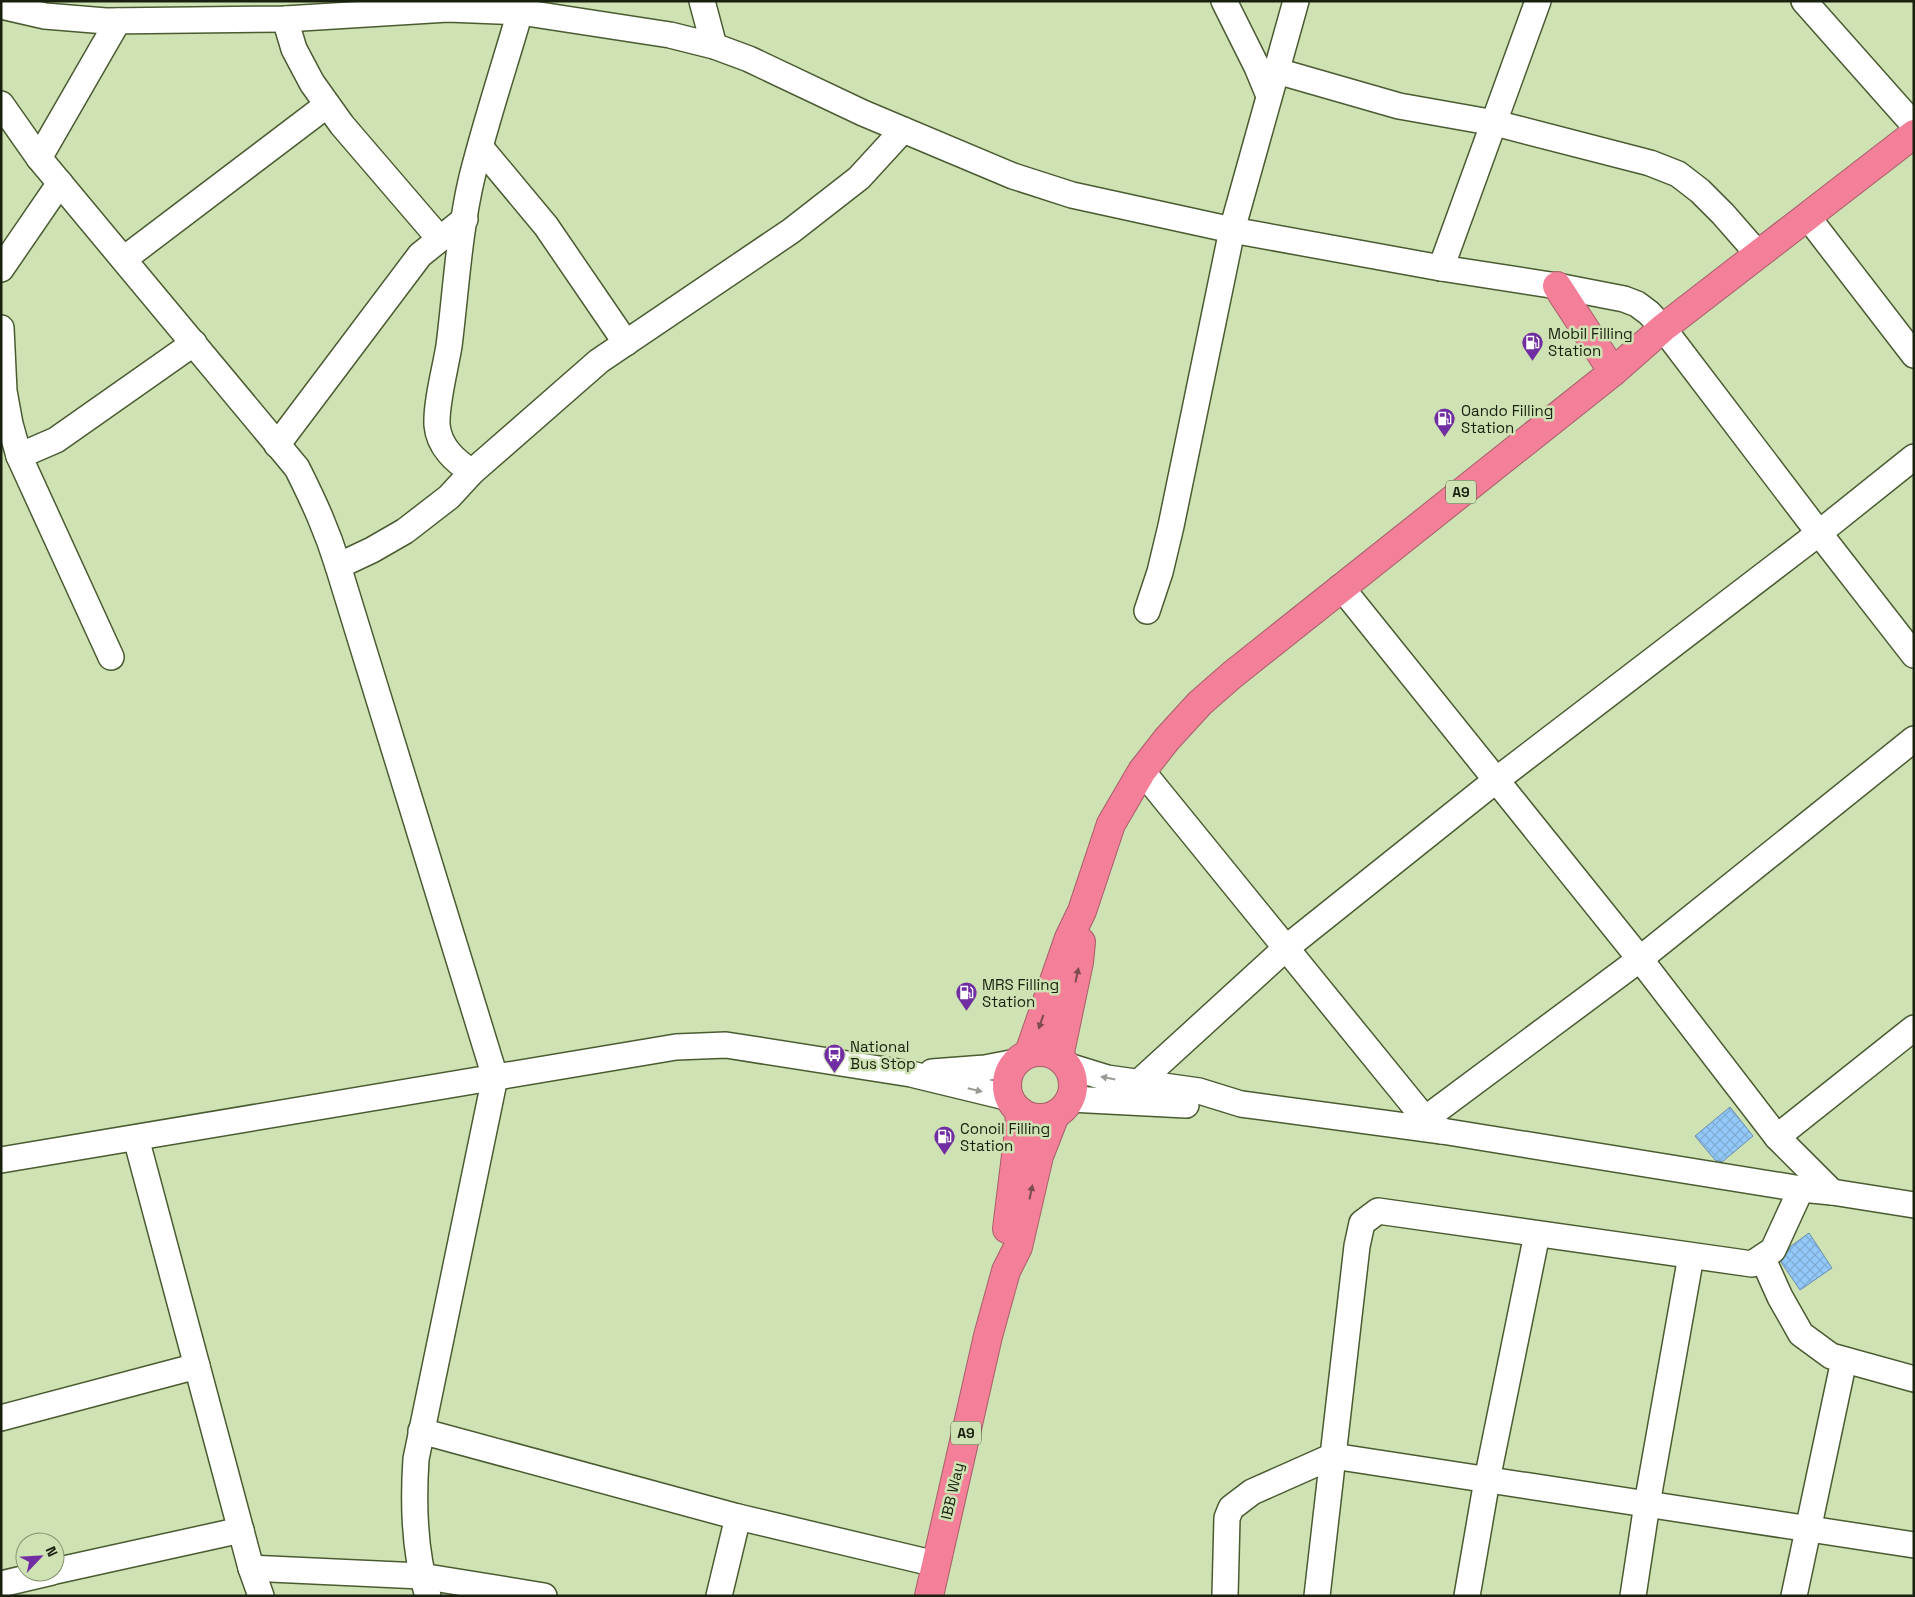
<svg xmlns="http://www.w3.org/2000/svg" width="1915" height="1597" viewBox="0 0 1915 1597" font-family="'Space Grotesk',sans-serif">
  <defs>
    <pattern id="building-cross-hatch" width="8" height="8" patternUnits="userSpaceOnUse" patternTransform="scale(1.25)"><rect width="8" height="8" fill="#93c9fa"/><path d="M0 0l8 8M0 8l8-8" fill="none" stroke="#7eacd5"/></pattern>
  </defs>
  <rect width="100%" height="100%" fill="#cee2b3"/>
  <g fill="url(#building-cross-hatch)" stroke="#688daf">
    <polygon points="1730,1107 1753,1136 1722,1162 1715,1160 1695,1136"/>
    <polygon points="1809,1233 1832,1268 1800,1290 1781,1262 1791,1246"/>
  </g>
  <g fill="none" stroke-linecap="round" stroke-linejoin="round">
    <defs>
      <g id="minor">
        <polyline points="702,1 714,46"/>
        <polyline points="1224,1 1257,67 1269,96"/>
        <polyline points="1804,1 1914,125"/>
        <polyline points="1,6 45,16 106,21 285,19 448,9 520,12 670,35 714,46 749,59 863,113 1013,176 1072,195 1232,230 1441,268 1557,286 1624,299 1637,304 1649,313 1663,328 1819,533 1914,655"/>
        <polyline points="285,19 294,49 312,83 342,125 439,238"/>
        <polyline points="1277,71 1399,106 1495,123 1650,163 1678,174 1700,191 1723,214 1758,254"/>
        <path d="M 1,104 L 39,158 L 297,468 C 314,502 327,530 338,566 L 495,1077 L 416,1459 C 413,1504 414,1553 428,1596"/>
        <polyline points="481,148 546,226 626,343"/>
        <polyline points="39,158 118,21"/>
        <polyline points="1807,216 1914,355"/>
        <polyline points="124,259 327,105"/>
        <polyline points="1441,268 1538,1"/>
        <polyline points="1,269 60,183"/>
        <polyline points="1,328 4,391 10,424 19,456 111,657"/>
        <polyline points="277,445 420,255 465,219"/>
        <polyline points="19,456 56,440 194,343"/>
        <path d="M 472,472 C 455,461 439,447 437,425 C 436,403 445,370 449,346 C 456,290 459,232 472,177 C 486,121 504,67 520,12 L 521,1"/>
        <polyline points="338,566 372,550 405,531 449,497 472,472 599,361 791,231 859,178 903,130"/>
        <polyline points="1341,587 1640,959 1777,1137 1832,1192"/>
        <polyline points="1147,611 1160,572 1171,526 1232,230 1296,1"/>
        <polyline points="1142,771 1425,1119"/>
        <polyline points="1068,1066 1107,1078 1199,1091 1241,1104 1442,1131 1801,1189 1832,1192 1914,1205"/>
        <polyline points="932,1072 985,1068 1016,1062"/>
        <polyline points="1138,1083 1286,948 1495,781 1819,533 1914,457"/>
        <polyline points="1070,1099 1186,1105"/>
        <polyline points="1442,1131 1425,1119 1640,959 1914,739"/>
        <polyline points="1777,1137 1914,1028"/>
        <polyline points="136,1138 251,1568 261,1596"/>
        <polyline points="1,1160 676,1047 726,1045 911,1074 1010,1098"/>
        <polyline points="1763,1259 1780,1297 1801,1334 1831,1356 1914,1379"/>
        <polyline points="1,1418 197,1366"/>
        <polyline points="421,1431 738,1517 936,1564"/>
        <polyline points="251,1568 421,1576 544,1596"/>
        <polyline points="55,1571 241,1530"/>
        <polyline points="1,1584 52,1572"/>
        <polyline points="719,1596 738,1517"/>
        <polyline points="1225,1596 1227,1518 1231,1508 1252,1492 1333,1456 1914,1545"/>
        <polyline points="1317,1596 1357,1246 1362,1223 1378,1211 1752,1264 1773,1250 1801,1189"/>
        <polyline points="1467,1596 1487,1480 1537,1234"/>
        <polyline points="1633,1596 1647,1504 1691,1256"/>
        <polyline points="1794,1596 1844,1360"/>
      </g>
      <g id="highway">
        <polyline points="1557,286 1613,372"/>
        <circle cx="1040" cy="1085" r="33"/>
        <polyline points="1029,1053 1069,938 1082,911 1111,824 1142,771 1167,739 1200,703 1232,675 1613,372 1663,328 1914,134"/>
        <polyline points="1059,1057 1079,962 1081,942"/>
        <polyline points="1007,1229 1019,1131 1020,1111"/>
        <polyline points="929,1596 988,1336 1006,1271 1018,1247 1039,1156 1055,1115"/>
      </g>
    </defs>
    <use href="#minor" stroke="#4a5b31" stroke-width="28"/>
    <use href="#highway" stroke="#a75e69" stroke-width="30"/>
    <use href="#minor" stroke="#fff" stroke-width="25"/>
    <use href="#highway" stroke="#f37f99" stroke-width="28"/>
  </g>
  <defs><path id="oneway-solid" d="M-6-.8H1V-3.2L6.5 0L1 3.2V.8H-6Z" transform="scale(1.25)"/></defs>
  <g fill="#7b4b4d">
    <use href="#oneway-solid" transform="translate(1077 975) rotate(-78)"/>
    <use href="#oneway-solid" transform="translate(1041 1022) rotate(109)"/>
    <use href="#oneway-solid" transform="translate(1031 1192) rotate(-78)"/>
  </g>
  <g fill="#989b93">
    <use href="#oneway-solid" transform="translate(1108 1078) rotate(-169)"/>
    <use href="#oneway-solid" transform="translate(975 1090) rotate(13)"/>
  </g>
  <defs>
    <symbol id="fuel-pin" viewBox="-11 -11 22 30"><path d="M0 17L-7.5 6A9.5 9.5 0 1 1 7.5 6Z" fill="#712ea2" stroke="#cee2b3"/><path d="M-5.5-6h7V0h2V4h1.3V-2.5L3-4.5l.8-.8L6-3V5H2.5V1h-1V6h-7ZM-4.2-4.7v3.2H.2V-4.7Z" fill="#fff"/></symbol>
    <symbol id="bus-pin" viewBox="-11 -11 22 30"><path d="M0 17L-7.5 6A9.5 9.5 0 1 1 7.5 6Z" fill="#712ea2" stroke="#cee2b3"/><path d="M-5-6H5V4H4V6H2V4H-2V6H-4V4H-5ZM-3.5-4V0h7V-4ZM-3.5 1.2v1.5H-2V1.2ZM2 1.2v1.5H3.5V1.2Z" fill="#fff"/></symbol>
  </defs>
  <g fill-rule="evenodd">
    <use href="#fuel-pin" x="1520" y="330" width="25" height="34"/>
    <use href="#fuel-pin" x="1432" y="406" width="25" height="34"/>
    <use href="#fuel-pin" x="954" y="980" width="25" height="34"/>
    <use href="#bus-pin" x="822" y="1042" width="25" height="34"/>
    <use href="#fuel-pin" x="932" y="1124" width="25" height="34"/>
  </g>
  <g text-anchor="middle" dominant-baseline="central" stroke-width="5" stroke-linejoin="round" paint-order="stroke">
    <g fill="#cee2b3" stroke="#4f5a40" stroke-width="1">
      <rect x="1446" y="480.5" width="30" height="23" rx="4"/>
      <rect x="951" y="1421.5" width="30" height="23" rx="4"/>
    </g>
    <g font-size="14" font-weight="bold" fill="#19200f">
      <text x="1461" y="492">A9</text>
      <text x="966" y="1433">A9</text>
    </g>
    <g font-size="15" fill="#19200f" stroke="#cee2b3" text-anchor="start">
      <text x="1548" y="333">Mobil Filling<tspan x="1548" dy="17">Station</tspan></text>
      <text x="1461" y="410">Oando Filling<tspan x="1461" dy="17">Station</tspan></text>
      <text x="982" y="984">MRS Filling<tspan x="982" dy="17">Station</tspan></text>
      <text x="850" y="1046">National<tspan x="850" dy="17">Bus Stop</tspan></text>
      <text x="960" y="1128">Conoil Filling<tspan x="960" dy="17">Station</tspan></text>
    </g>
    <g font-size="15" fill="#19200f" stroke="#cee2b3">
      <text transform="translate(952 1491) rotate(-77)">IBB Way</text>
    </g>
  </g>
  <rect width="1915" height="1597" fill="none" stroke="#19200f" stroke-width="5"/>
  <g transform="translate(40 1557) rotate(65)"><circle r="24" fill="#cee2b3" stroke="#869471"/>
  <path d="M0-4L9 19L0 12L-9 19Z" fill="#712ea2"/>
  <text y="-8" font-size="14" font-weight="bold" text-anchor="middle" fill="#19200f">N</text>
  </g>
</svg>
